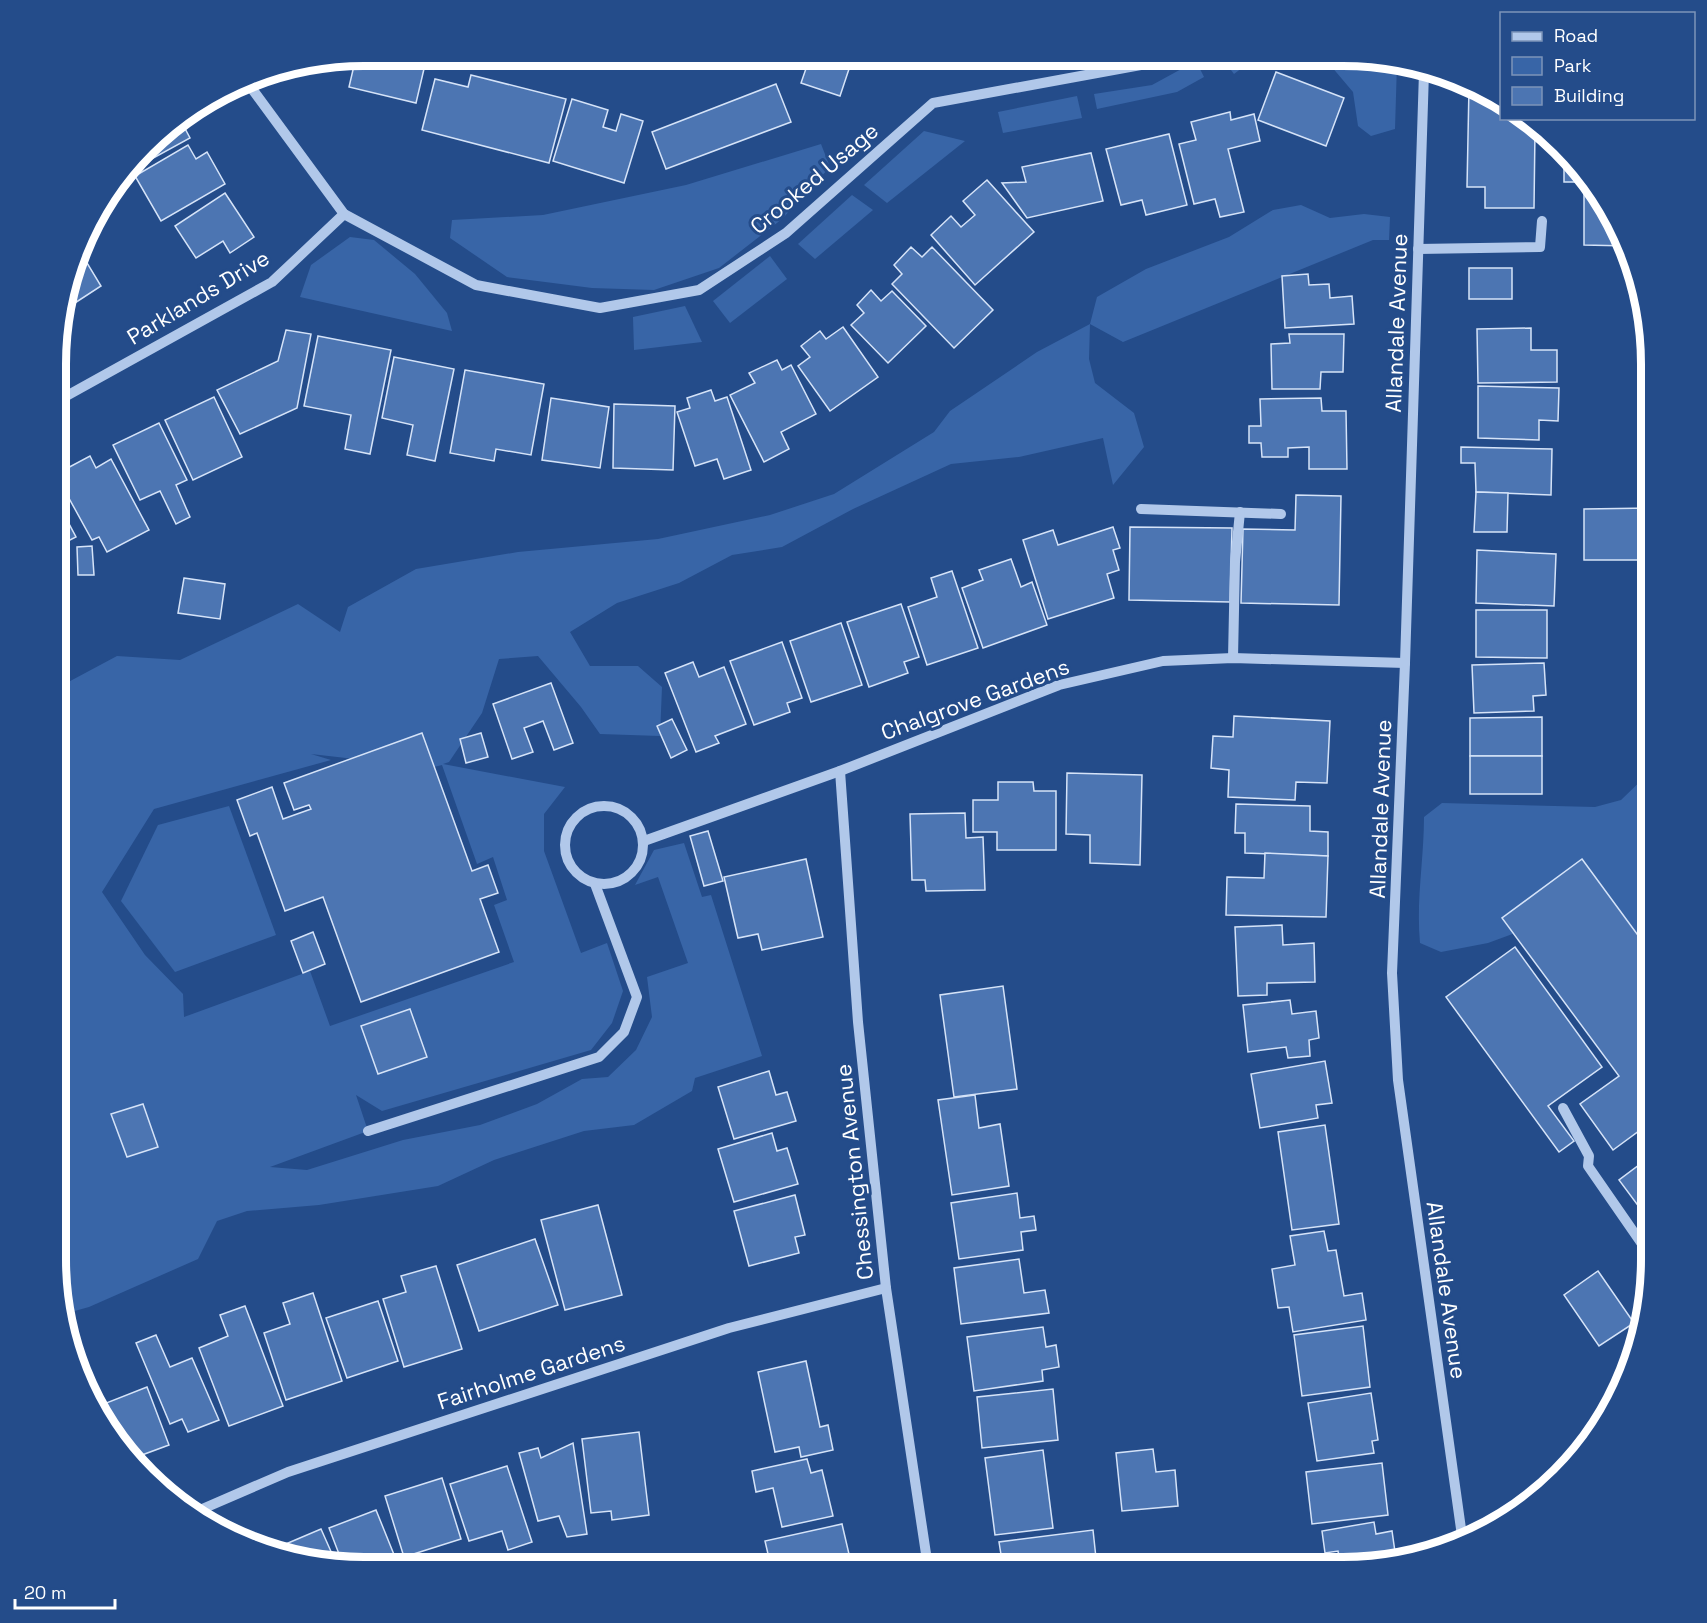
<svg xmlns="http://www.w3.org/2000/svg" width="1707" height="1623" viewBox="0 0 1707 1623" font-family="'Space Grotesk',sans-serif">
  <rect width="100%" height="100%" fill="#244c8a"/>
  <g fill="#3865a7" fill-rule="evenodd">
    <polygon points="1222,58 1255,58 1234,74"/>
    <polygon points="1293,58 1383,58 1397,63 1395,129 1371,136 1358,126 1353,92 1331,66 1298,66"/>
    <polygon points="1196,61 1204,77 1177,92 1097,109 1094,94 1152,85"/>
    <polygon points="1077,96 1082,118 1003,133 998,112"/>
    <polygon points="924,131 965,141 887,203 864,185"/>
    <polygon points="821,144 830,167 782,219 719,268 654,290 592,288 507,277 450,238 452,220 543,215 686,185"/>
    <polygon points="852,195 873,210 815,259 798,244"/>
    <path d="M 1301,205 L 1330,218 L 1364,214 L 1390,217 L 1389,240 L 1373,240 L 1123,342 L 1090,324 L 1089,359 L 1095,383 L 1134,413 L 1144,447 L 1113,485 L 1103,438 L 1019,457 L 951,464 L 853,509 L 782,547 L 732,555 L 679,583 L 617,603 L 570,632 L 590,666 L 638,666 L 662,687 L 660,736 L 600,734 L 581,707 L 538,656 L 499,659 L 482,713 L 449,762 L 443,764 L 565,787 L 544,814 L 544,851 L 581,953 L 607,943 L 623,991 L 612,1023 L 591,1050 L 382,1111 L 356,1095 L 368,1131 L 270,1167 L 307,1170 L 403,1140 L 480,1125 L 537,1104 L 582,1079 L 608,1077 L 636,1050 L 652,1017 L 647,977 L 688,963 L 658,877 L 635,885 L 654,850 L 684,843 L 702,897 L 711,895 L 762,1056 L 695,1078 L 692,1091 L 634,1125 L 584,1131 L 494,1160 L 438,1186 L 319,1205 L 247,1211 L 217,1221 L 198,1259 L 89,1307 L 64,1314 L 56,1279 L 59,687 L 117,656 L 180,660 L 298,604 L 340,632 L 348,607 L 416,569 L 518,552 L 658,539 L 770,515 L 834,494 L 934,432 L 950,411 L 1037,352 L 1090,324 L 1097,297 L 1146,269 L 1229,237 L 1273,210 ZM 311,754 L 381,762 L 422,770 L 442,765 L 477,864 L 493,857 L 507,900 L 494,905 L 514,962 L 330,1026 L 310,971 L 184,1017 L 183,994 L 145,955 L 102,892 L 154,809 L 331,760 Z"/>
    <polygon points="350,237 374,240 415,274 447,313 452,331 300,297 311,265"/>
    <polygon points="770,256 787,279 730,323 713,301"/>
    <polygon points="685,306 702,342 634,350 633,317"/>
    <polygon points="1651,532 1651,672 1646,663 1642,606 1650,582 1645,551"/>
    <path d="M 1651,771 L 1651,977 L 1534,926 L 1488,943 L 1441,952 L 1420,943 C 1416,901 1424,859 1424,817 L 1442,803 L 1595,807 L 1621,800 Z"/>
    <polygon points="229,806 276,935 175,972 121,901 158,825"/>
  </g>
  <g fill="#4c75b2" stroke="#d5e3f8" stroke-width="1.5">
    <polygon points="364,56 427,56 416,103 349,87 356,57"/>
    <polygon points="810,57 853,57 840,96 801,83"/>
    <polygon points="1276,72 1344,98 1326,146 1258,120"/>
    <polygon points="471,75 566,99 549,163 422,130 435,79 468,87"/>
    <polygon points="776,84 791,122 666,169 652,132"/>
    <polygon points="1469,87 1502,101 1502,118 1522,118 1535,130 1534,208 1485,208 1485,187 1467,187"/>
    <polygon points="572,99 608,110 603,127 616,131 621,114 643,121 624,183 553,161"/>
    <polygon points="1230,112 1231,120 1254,114 1260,141 1228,149 1244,212 1220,217 1215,199 1194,204 1179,144 1196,140 1191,122"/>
    <polygon points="181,121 190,138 137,167 135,163 161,132"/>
    <polygon points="1169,134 1187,205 1146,215 1142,200 1121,205 1106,149"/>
    <polygon points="188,145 196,159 207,152 225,184 161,221 135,176"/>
    <polygon points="1091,153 1103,201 1027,218 1002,183 1026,182 1022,167"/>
    <polygon points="1564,156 1587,176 1628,246 1584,245 1584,182 1564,182"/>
    <polygon points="987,180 1034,232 975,285 931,235 951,216 961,227 975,215 963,201"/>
    <polygon points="225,193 254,237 230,253 223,241 196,258 175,226"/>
    <polygon points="911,247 922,257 932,247 993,310 954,348 892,284 902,274 894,265"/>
    <polygon points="81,253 101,286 61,312 61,304"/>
    <rect x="1469" y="268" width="43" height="31"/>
    <polygon points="1308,274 1309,285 1329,284 1330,298 1352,296 1354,324 1285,328 1282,276"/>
    <polygon points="871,290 881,301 892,291 926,326 888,363 851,325 864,313 857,305"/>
    <polygon points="843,327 878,377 830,411 798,366 810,357 801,346 820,331 826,339"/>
    <polygon points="1531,328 1531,350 1557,350 1557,382 1478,383 1477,329"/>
    <polygon points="286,330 311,334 297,408 240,434 217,390 278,361"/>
    <polygon points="1289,334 1344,334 1343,372 1321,372 1320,389 1272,389 1271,344 1290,343"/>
    <polygon points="318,336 391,350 370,454 345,449 351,415 304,406"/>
    <polygon points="394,357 454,369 435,461 407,455 413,425 382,418"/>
    <polygon points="777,360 782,370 791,365 816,414 781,432 789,449 764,462 730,395 755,383 749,373"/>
    <polygon points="465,370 544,384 531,455 496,449 494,461 450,453"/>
    <polygon points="1478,386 1559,388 1558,421 1539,420 1539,440 1478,438"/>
    <polygon points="711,390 715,401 727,397 751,470 724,479 717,459 695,466 677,412 690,408 687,398"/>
    <polygon points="214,397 242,457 193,480 165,420"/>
    <polygon points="551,398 609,407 600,468 542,460"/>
    <polygon points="1321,398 1322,411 1346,411 1347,469 1309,469 1309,447 1288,448 1288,457 1262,457 1261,443 1249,443 1249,426 1261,426 1260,399"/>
    <polygon points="614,404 675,406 673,470 613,468"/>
    <polygon points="159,423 187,480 176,485 190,517 176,524 160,491 140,500 113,445"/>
    <polygon points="1461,447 1552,449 1551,495 1476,492 1475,463 1461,463"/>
    <polygon points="90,456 96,468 111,459 149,530 107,552 99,537 92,540 60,482 60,472"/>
    <polygon points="1476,492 1508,493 1507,532 1474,532"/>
    <polygon points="1296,495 1341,496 1339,605 1241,603 1243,529 1295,530"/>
    <polygon points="60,507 76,537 60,545"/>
    <polygon points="1651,508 1651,560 1584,560 1584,509"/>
    <polygon points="1113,527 1120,548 1113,550 1119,570 1107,574 1114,598 1048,619 1023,540 1053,530 1058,545"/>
    <polygon points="1130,527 1232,528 1230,602 1129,600"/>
    <polygon points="92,546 94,575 78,575 77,547"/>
    <polygon points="1477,550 1556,554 1554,606 1476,603"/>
    <polygon points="1011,559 1021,587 1032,582 1047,625 983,648 962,588 983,580 979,570"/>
    <polygon points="952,571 978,648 927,665 908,607 937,597 931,578"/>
    <polygon points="184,578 225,584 220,619 178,613"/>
    <polygon points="901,604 919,657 904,662 908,673 869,687 847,622"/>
    <polygon points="1476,610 1547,610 1547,658 1476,657"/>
    <polygon points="841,623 862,685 811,702 790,641"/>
    <polygon points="782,642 802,698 787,703 790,712 754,725 730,661"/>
    <polygon points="693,662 699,677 724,667 746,724 715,736 719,743 696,752 665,673"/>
    <polygon points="1544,663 1546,695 1533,696 1534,711 1474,713 1472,665"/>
    <polygon points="551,683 573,743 554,750 543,721 524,728 533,752 512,759 493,704"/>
    <polygon points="1234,716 1330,721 1327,783 1296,782 1295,800 1228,797 1229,770 1211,768 1213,736 1233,737"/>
    <polygon points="1542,717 1542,756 1470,756 1470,718"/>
    <polygon points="672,719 687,750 671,758 657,726"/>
    <polygon points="422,733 472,871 488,865 498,893 480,899 499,952 361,1002 323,897 285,911 257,833 250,836 237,800 272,787 283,819 311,809 309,805 294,810 284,783"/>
    <polygon points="481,733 488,757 466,763 460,739"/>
    <rect x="1470" y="756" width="72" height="38"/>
    <polygon points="1067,773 1142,775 1140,865 1090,863 1090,835 1066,834"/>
    <polygon points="998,782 1033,782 1034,791 1056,791 1056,850 997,850 997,832 973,832 973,800 998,800"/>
    <polygon points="1236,804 1310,806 1310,831 1328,832 1328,856 1245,853 1245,833 1235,833"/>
    <polygon points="965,813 966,838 983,837 985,890 926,891 925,880 912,880 910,814"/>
    <polygon points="708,831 723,881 704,886 690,836"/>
    <polygon points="1265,853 1328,856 1326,917 1226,915 1227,877 1264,878"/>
    <polygon points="806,859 823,937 762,950 758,934 738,938 724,877"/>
    <polygon points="1582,859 1651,953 1651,1122 1613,1150 1580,1104 1619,1076 1502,918"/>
    <polygon points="1282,925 1283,945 1314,943 1315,982 1267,983 1267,995 1238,996 1235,927"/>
    <polygon points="313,932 325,964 303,973 291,941"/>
    <polygon points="1515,947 1602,1067 1548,1106 1574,1141 1559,1152 1446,997"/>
    <polygon points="1003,986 1017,1089 954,1097 940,995"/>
    <polygon points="1290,1000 1292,1014 1316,1011 1319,1038 1309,1040 1310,1056 1288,1058 1286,1047 1248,1052 1243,1005"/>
    <polygon points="410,1009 427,1057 378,1074 361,1026"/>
    <polygon points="1325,1061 1332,1103 1316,1105 1318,1118 1260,1128 1251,1074"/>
    <polygon points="769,1071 776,1095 787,1092 796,1121 734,1139 718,1087"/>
    <polygon points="975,1095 979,1128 1000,1124 1009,1186 952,1195 938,1100"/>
    <polygon points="143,1104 158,1147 127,1157 111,1114"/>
    <polygon points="1325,1125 1339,1224 1292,1230 1278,1132"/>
    <polygon points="772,1133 777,1151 787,1148 798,1184 734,1202 718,1149"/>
    <polygon points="1651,1156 1651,1223 1619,1180"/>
    <polygon points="1017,1193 1020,1218 1034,1216 1036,1230 1021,1232 1023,1250 959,1259 951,1203"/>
    <polygon points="795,1195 805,1235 795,1237 799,1253 749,1266 734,1211"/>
    <polygon points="598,1205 622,1295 565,1310 541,1220"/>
    <polygon points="1324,1231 1328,1251 1336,1250 1344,1296 1362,1293 1366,1320 1293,1332 1289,1307 1278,1308 1272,1269 1295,1265 1290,1236"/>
    <polygon points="535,1239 558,1305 479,1331 457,1265"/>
    <polygon points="1019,1259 1024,1293 1045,1290 1049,1313 961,1324 954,1268"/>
    <polygon points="436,1266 462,1349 404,1367 383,1299 406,1292 401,1276"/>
    <polygon points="1598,1271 1634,1323 1599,1346 1564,1295"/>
    <polygon points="313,1293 342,1381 286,1400 264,1333 290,1324 283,1303"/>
    <polygon points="378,1301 398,1361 347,1378 326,1318"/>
    <polygon points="245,1306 283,1406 229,1426 199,1348 228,1336 220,1315"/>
    <polygon points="1363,1326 1370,1387 1302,1396 1294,1335"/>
    <polygon points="1043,1327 1046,1347 1056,1345 1059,1367 1042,1370 1043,1381 974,1391 967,1337"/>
    <polygon points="156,1335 170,1367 192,1358 219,1420 188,1432 182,1419 170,1424 136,1343"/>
    <polygon points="806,1361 820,1427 828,1425 833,1450 801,1457 799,1447 775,1452 758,1372"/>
    <polygon points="147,1387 169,1445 131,1459 120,1447 96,1407"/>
    <polygon points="1053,1389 1058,1440 982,1448 977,1397"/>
    <polygon points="1371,1393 1378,1440 1372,1441 1374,1453 1317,1461 1308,1403"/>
    <polygon points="639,1432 649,1515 612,1520 611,1511 591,1513 582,1439"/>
    <polygon points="573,1443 587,1534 567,1537 559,1516 538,1521 519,1453 538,1448 541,1458"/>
    <polygon points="1153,1449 1156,1472 1175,1470 1178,1506 1122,1511 1116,1453"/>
    <polygon points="1043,1450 1053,1528 995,1535 985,1458"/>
    <polygon points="807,1459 811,1473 822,1470 833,1516 782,1527 773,1488 756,1492 752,1471"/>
    <polygon points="1382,1463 1388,1515 1312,1524 1306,1472"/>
    <polygon points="507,1466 532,1542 508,1550 502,1531 469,1541 450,1484"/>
    <polygon points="442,1478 461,1539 404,1557 385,1496"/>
    <polygon points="376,1510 399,1567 344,1567 329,1528"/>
    <polygon points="1374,1522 1376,1534 1392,1531 1396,1559 1363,1567 1341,1567 1338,1551 1325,1553 1322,1531"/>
    <polygon points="842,1524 852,1567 771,1567 765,1541"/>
    <polygon points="321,1529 337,1565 282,1550 281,1546"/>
    <polygon points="1093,1530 1096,1558 1077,1560 1077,1567 1003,1567 999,1542"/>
  </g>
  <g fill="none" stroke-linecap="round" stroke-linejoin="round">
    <g stroke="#b1c8ea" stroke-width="10">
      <polyline points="1424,72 1405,663 1392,973 1398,1080 1463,1543"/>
      <polyline points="247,82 344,214 476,285 600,308 699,290 786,233 933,103 1157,62 1165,58"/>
      <polyline points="1418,249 1540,247 1542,221"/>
      <polyline points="61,399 272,282 344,214"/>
      <polyline points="1141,509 1281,514"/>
      <polyline points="1233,658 1235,562 1240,512"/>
      <polyline points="840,771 858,1022 886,1288 928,1567"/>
      <circle cx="604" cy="845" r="39"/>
      <polyline points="644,841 840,771 1059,685 1163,661 1233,658 1405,663"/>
      <polyline points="1563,1108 1589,1156 1588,1166 1651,1257"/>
      <polyline points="368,1131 599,1057 624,1032 637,997 595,884"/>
      <polyline points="193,1513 288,1472 729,1328 886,1288"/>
    </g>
  </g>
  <g text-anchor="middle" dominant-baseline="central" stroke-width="6" stroke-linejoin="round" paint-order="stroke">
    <g font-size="22" fill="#fff" stroke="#244c8a">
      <text transform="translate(814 178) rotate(-40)">Crooked Usage</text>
      <text transform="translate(198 297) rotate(-31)">Parklands Drive</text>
      <text transform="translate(1396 323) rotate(-88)">Allandale Avenue</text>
      <text transform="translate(975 699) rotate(-20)">Chalgrove Gardens</text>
      <text transform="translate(1380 809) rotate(-88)">Allandale Avenue</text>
      <text transform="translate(854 1172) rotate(-96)">Chessington Avenue</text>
      <text transform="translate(1447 1290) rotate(82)">Allandale Avenue</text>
      <text transform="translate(531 1372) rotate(-18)">Fairholme Gardens</text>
    </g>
  </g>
  <path d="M0 0H1707V1623H0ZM364 66H1343A298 298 0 0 1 1641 364V1259A298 298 0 0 1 1343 1557H364A298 298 0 0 1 66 1259V364A298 298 0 0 1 364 66Z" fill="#244c8a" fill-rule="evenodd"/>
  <path fill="none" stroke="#fff" stroke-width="8" d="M364 66H1343A298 298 0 0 1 1641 364V1259A298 298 0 0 1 1343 1557H364A298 298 0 0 1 66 1259V364A298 298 0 0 1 364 66Z"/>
  <rect x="1500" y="12" width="195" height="108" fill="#244c8a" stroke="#7c94b9" stroke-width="1.5"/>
  <rect x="1512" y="32" width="30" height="9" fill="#b1c8ea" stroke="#7c94b9" stroke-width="1.5"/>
  <text x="1554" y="42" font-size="18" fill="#ffffff">Road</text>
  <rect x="1512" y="57" width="30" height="18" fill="#3865a7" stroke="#7c94b9" stroke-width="1.5"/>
  <text x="1554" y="72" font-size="18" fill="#ffffff">Park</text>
  <rect x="1512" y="87" width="30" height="18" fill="#4c75b2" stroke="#7c94b9" stroke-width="1.5"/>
  <text x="1554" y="102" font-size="18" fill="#ffffff">Building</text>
  <path d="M15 1599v9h100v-9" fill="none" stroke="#ffffff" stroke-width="3"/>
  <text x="24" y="1599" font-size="18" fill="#ffffff" stroke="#244c8a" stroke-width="4.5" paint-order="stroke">20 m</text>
</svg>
